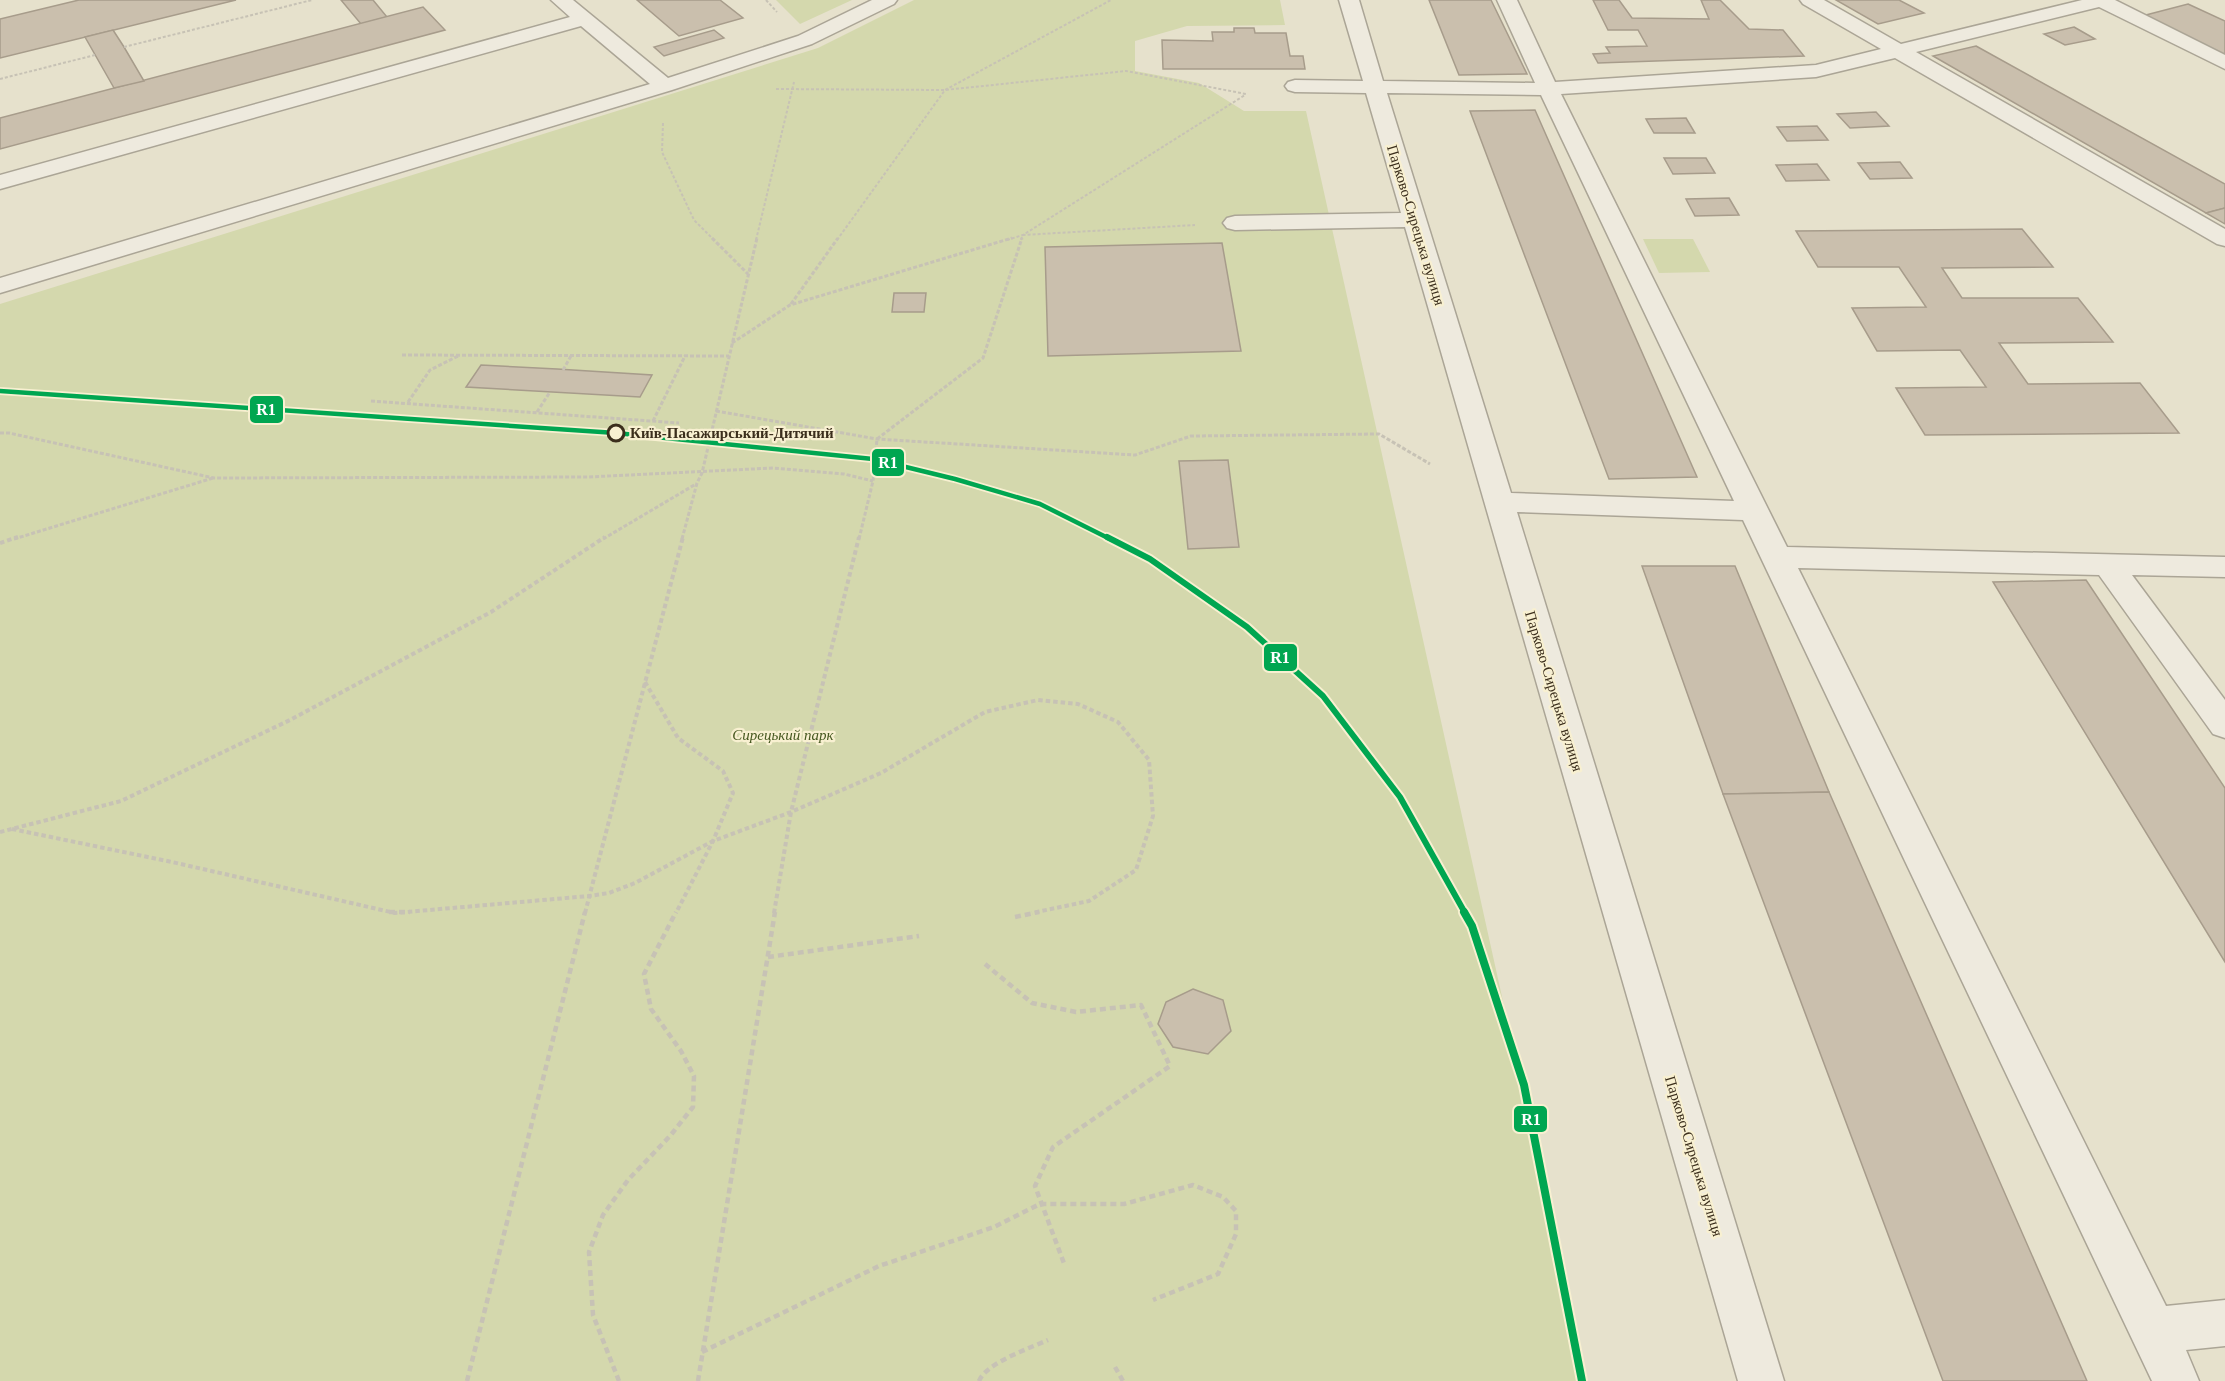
<svg xmlns="http://www.w3.org/2000/svg" width="2225" height="1381" viewBox="0 0 2225 1381" font-family="Georgia,serif">
  <rect width="100%" height="100%" fill="#e6e1cc"/>
  <g fill="#d4d8ad">
    <polygon points="776,0 852,0 800,24"/>
    <polygon points="914,0 1280,0 1285,25 1187,26 1135,41 1135,71 1199,83 1244,111 1306,111 1587,1381 0,1381 0,304 818,48"/>
    <polygon points="1643,239 1693,239 1710,272 1659,273"/>
  </g>
  <g fill="#cabfad" stroke="#a79c8b" stroke-width="1.5">
    <polygon points="79,0 236,0 0,58 0,19"/>
    <polygon points="341,0 373,0 387,17 361,24"/>
    <polygon points="637,0 720,0 743,18 679,36"/>
    <polygon points="1429,0 1491,0 1527,74 1459,75"/>
    <polygon points="1593,0 1619,0 1632,18 1709,19 1701,0 1720,0 1749,29 1783,30 1804,56 1598,63 1593,54 1610,53 1606,47 1647,46 1638,30 1608,30"/>
    <polygon points="1836,0 1899,0 1924,13 1878,24"/>
    <polygon points="2188,4 2225,21 2225,55 2142,16"/>
    <polygon points="423,7 445,30 0,149 0,118"/>
    <polygon points="2074,27 2095,39 2065,45 2044,34"/>
    <polygon points="1234,28 1254,28 1255,33 1286,33 1290,56 1303,56 1305,69 1163,69 1162,40 1213,41 1212,32 1234,32"/>
    <polygon points="113,30 124,47 144,81 114,88 85,37"/>
    <polygon points="714,30 724,38 664,56 654,47"/>
    <polygon points="1976,46 2225,184 2225,208 2206,213 1933,56"/>
    <polygon points="1535,110 1697,477 1609,479 1470,111"/>
    <polygon points="1876,112 1889,126 1850,128 1837,114"/>
    <polygon points="1686,118 1695,133 1654,133 1646,119"/>
    <polygon points="1817,126 1828,140 1787,141 1777,127"/>
    <polygon points="1664,158 1706,158 1715,173 1673,174"/>
    <polygon points="1900,162 1912,178 1870,179 1858,163"/>
    <polygon points="1817,164 1829,180 1786,181 1776,165"/>
    <polygon points="1729,198 1739,215 1695,216 1686,199"/>
    <polygon points="2225,208 2225,224 2206,213"/>
    <polygon points="2022,229 2053,267 1942,268 1962,298 2078,298 2113,342 1999,343 2028,384 2140,383 2179,433 1925,435 1896,388 1986,387 1960,350 1877,351 1852,308 1926,307 1899,267 1818,267 1796,231"/>
    <polygon points="1222,243 1241,351 1048,356 1045,247"/>
    <polygon points="894,293 926,293 924,312 892,312"/>
    <polygon points="481,365 557,369 652,375 640,397 466,387"/>
    <polygon points="1228,460 1239,547 1188,549 1179,461"/>
    <polygon points="1642,566 1735,566 1829,792 1723,794"/>
    <polygon points="2086,580 2225,788 2225,962 1993,582"/>
    <polygon points="1829,792 2087,1381 1943,1381 1723,794"/>
    <polygon points="1193,989 1223,1000 1231,1031 1208,1054 1173,1047 1158,1024 1166,1002"/>
  </g>
  <g fill="none" stroke-linecap="round" stroke-linejoin="round">
    <defs>
      <g id="minor">
        <polygon points="551,0 573,0 668,78 798,36 872,0 897,0 894,4 812,44 672,90 0,293 0,278 650,84 581,26 0,189 0,175 570,17"/>
        <path d="M 1339,0 L 1359,0 L 1383,81 L 1535,83 L 1497,0 L 1517,0 L 1555,82 L 1816,65 L 1881,49 L 1803,4 L 1800,0 L 1824,0 L 1901,44 L 2082,0 L 2115,0 L 2225,55 L 2225,69 L 2099,7 L 1916,52 L 2225,229 L 2225,246 L 2217,244 L 1895,58 L 1816,77 L 1561,94 L 1787,547 L 2225,557 L 2225,577 L 2132,575 L 2225,700 L 2225,738 L 2213,734 L 2099,575 L 1798,568 L 2166,1306 L 2225,1300 L 2225,1346 L 2186,1350 L 2199,1381 L 2152,1381 L 1743,520 L 1517,512 L 1784,1381 L 1738,1381 L 1405,227 L 1235,230 L 1227,228 L 1223,223 L 1227,218 L 1235,216 L 1401,213 L 1366,93 L 1295,92 L 1288,90 L 1285,86 L 1288,82 L 1295,80 L 1363,81 ZM 1387,93 L 1541,95 L 1734,501 L 1511,493 Z"/>
      </g>
    </defs>
    <use href="#minor" stroke="#aba596" stroke-width="3"/>
    <g stroke="#c7c2b5" stroke-width="2" stroke-dasharray="3 2" stroke-linecap="butt">
      <polyline points="766,0 777,12"/>
      <polyline points="124,47 312,0"/>
      <polyline points="0,79 95,55"/>
      <polyline points="776,89 945,90 1126,71 1246,94"/>
      <polyline points="663,123 662,152 694,220 714,240"/>
      <polyline points="756,240 794,82"/>
      <polyline points="837,240 945,90 1111,0"/>
      <polyline points="1007,240 1023,235 1245,95"/>
      <polyline points="1021,240 1023,235 1195,225"/>
    </g>
    <g stroke="#c7c2b5" stroke-width="3" stroke-dasharray="4 2" stroke-linecap="butt">
      <polyline points="712,238 748,274"/>
      <polyline points="791,304 838,238"/>
      <polyline points="732,343 790,305 1012,238"/>
      <polyline points="402,355 729,356"/>
      <polyline points="563,370 571,356"/>
      <polyline points="371,401 679,423"/>
      <polyline points="408,402 430,370 458,356"/>
      <polyline points="716,411 877,439 1135,455 1191,436 1379,434 1430,464"/>
      <polyline points="537,412 550,392"/>
      <polyline points="653,421 685,356"/>
      <polyline points="0,433 9,433 214,478 588,477 773,468 844,474 873,481"/>
      <polyline points="14,539 213,478"/>
      <polyline points="603,539 696,484"/>
      <polyline points="682,539 697,483 702,473 757,238"/>
      <polyline points="859,539 873,481 877,439 983,358 1022,238"/>
    </g>
    <g stroke="#c7c2b5" stroke-width="4" stroke-dasharray="4.5 3" stroke-linecap="butt">
      <polyline points="0,543 18,537"/>
      <polyline points="645,682 678,738 723,771 733,793 713,841 676,913"/>
      <polyline points="12,829 172,862 395,913 589,896 609,893 635,883 713,841 791,812 881,773 985,712 1038,700 1078,704 1118,722 1149,760 1153,816 1136,870 1089,901 1032,913"/>
      <polyline points="0,832 121,801 290,720 491,612 605,537"/>
      <polyline points="585,913 683,537"/>
      <polyline points="774,913 791,812 859,537"/>
    </g>
    <g stroke="#c7c2b5" stroke-width="4.5" stroke-dasharray="6 4" stroke-linecap="butt">
      <polyline points="389,912 410,912"/>
      <polyline points="1015,917 1039,912"/>
      <polyline points="768,957 919,936"/>
      <polyline points="985,964 1032,1003 1076,1012 1141,1005 1170,1066 1053,1147 1035,1186 1065,1266"/>
      <polyline points="702,1352 879,1266 994,1227 1040,1204 1124,1204 1193,1185 1223,1197 1236,1211 1236,1234 1218,1274 1153,1300"/>
      <polyline points="1115,1367 1123,1381"/>
      <polyline points="467,1381 585,912"/>
      <polyline points="619,1381 593,1315 589,1252 603,1215 628,1180 670,1136 693,1107 694,1076 681,1051 651,1009 644,974 676,912"/>
      <polyline points="698,1381 775,912"/>
      <path d="M 979,1381 C 986,1363 1030,1348 1048,1340"/>
    </g>
    <use href="#minor" fill="#eeeade" fill-rule="evenodd"/>
    <defs>
      <polyline id="rail-1-far2" points="0,391 616,433 873,459 955,479 1040,504 1110,539"/>
      <polyline id="rail-1-far1" points="1107,537 1150,559 1247,627 1323,696 1400,797 1465,913"/>
      <polyline id="rail-1" points="1464,912 1472,926 1524,1085 1582,1381"/>
    </defs>
    <use href="#rail-1-far2" stroke="#f8f0d1" stroke-width="8"/>
    <use href="#rail-1-far1" stroke="#f8f0d1" stroke-width="10"/>
    <use href="#rail-1" stroke="#f8f0d1" stroke-width="12"/>
    <use href="#rail-1-far2" stroke="#00a651" stroke-width="4.5"/>
    <use href="#rail-1-far1" stroke="#00a651" stroke-width="6"/>
    <use href="#rail-1" stroke="#00a651" stroke-width="8"/>
  </g>
  <circle fill="#f8f0d1" stroke="#3b2e1c" stroke-width="3" cx="616" cy="433" r="8"/>
  <g text-anchor="middle" dominant-baseline="central" stroke-width="4.5" stroke-linejoin="round" paint-order="stroke">
    <g font-size="15" fill="#3b2e1c" stroke="#f8f0d1">
      <text transform="translate(1416 225) rotate(73)">Парково-Сирецька вулиця</text>
      <text transform="translate(1554 691) rotate(73)">Парково-Сирецька вулиця</text>
      <text transform="translate(1694 1156) rotate(73)">Парково-Сирецька вулиця</text>
    </g>
    <g font-size="15" font-weight="bold" fill="#3b2e1c" stroke="#f8f0d1" text-anchor="start">
      <text x="630" y="433">Київ-Пасажирський-Дитячий</text>
    </g>
    <g font-size="15" font-style="italic" fill="#475921" stroke="#f8f0d1">
      <text x="783" y="735">Сирецький парк</text>
    </g>
  </g>
  <g stroke="#f8f0d1" stroke-width="2">
    <rect x="249" y="395" width="35" height="29" rx="6" fill="#00a651"/>
    <rect x="871" y="448" width="34" height="29" rx="6" fill="#00a651"/>
    <rect x="1263" y="643" width="35" height="29" rx="6" fill="#00a651"/>
    <rect x="1513" y="1105" width="35" height="28" rx="6" fill="#00a651"/>
  </g>
  <g font-size="16" text-anchor="middle" font-weight="bold" fill="#fff">
    <text x="266" y="415">R1</text>
    <text x="888" y="468">R1</text>
    <text x="1280" y="663">R1</text>
    <text x="1531" y="1125">R1</text>
  </g>
</svg>
